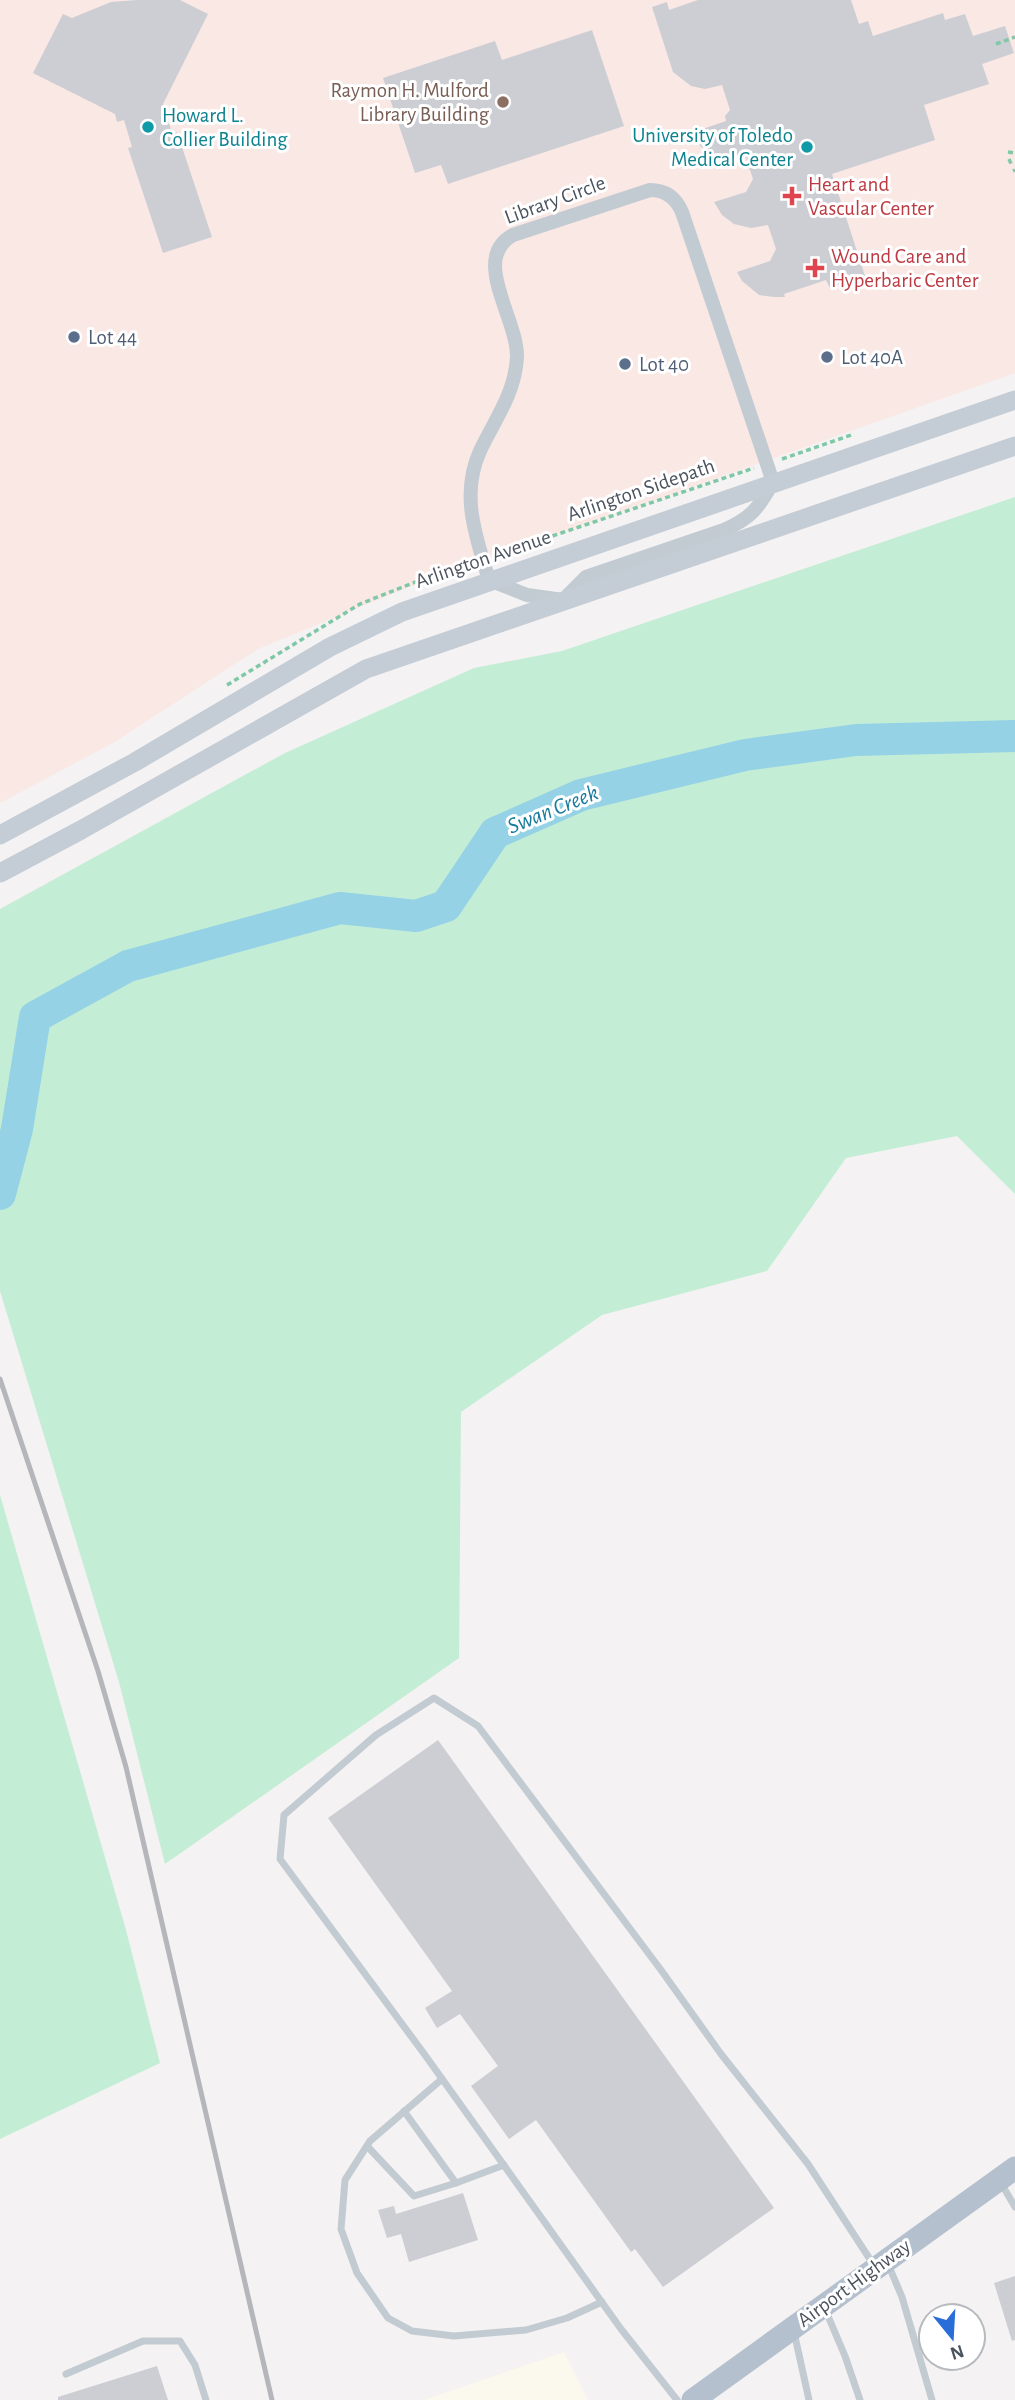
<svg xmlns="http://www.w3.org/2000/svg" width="1015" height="2400" viewBox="0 0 1015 2400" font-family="'Alegreya Sans',sans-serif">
  <rect width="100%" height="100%" fill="#f4f2f2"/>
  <polygon fill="#fbf8ee" points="564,2352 588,2400 424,2400"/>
  <polygon fill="#fae8e5" points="0,0 1015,0 1015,373 419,583 258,649 113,743 0,803"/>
  <g fill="#c4edd6">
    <polygon points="1015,497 1015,1194 957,1136 846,1158 767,1271 602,1315 461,1412 459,1658 165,1864 119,1682 0,1291 0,909 285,753 474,668 562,651"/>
    <polygon points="0,1495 126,1930 160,2063 0,2139"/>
  </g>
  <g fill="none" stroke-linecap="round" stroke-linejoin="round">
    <polyline stroke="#95d2e6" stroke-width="32" points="0,1194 17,1129 35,1017 128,966 340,908 416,916 446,906 495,833 581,795 745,755 856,740 1015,736"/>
  </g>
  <g fill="#ccced3">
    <polygon points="137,0 180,0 208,14 163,104 172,133 177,132 212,237 163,253 128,148 132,147 124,120 117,122 115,114 33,73 63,14 72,18 111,2"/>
    <polygon points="698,0 851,0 859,24 868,21 873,36 943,13 945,20 965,14 973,36 1005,26 1014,53 982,64 989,84 924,105 935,140 832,174 865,276 830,288 826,280 784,294 785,297 774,297 759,295 742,281 737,272 770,261 776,249 768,225 751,228 734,224 722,215 714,202 746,192 753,179 745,155 721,158 706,152 696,141 691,133 726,121 725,116 730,110 722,85 705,89 691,86 673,72 652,7 667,2 669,10"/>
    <polygon points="592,30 624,126 448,184 441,165 415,173 383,78 495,41 502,60"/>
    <polygon points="438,1740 774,2208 663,2287 635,2249 631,2252 536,2120 509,2139 471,2086 498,2066 460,2014 437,2028 425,2008 452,1991 328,1818"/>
    <polygon points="463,2193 478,2240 409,2262 401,2234 387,2238 378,2210 394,2206 396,2214"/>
    <polygon points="1015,2276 1015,2340 1012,2341 994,2283"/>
    <polygon points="157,2366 168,2400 58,2400 58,2397"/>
  </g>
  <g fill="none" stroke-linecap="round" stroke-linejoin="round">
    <g stroke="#7fc8a7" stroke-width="3.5" stroke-dasharray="5 3.5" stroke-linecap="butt">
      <polyline points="996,44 1015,37"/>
      <polyline points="1008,152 1015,153"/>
      <polyline points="1009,159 1012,166"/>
      <polyline points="1013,171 1015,170"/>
      <polyline points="782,459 854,434"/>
      <polyline points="496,555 754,468"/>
      <polyline points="227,685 360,604 433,575 469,564"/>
    </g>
    <g stroke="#c3cbd2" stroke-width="7">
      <polyline points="442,2079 370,2141 345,2180 341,2229 357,2273 388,2318 412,2331 454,2336 526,2330 567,2318 602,2302"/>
      <polyline points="404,2111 456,2183 504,2165"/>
      <polyline points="367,2146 414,2196 456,2183"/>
      <polyline points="1001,2183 1015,2207"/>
      <polyline points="888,2264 902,2297 932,2400"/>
      <polyline points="825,2309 845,2356 860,2400"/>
      <polyline points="794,2332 809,2400"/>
      <polyline points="66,2374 143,2341 180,2341 195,2365 206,2400"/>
      <polyline points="677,2400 621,2329 425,2055 280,1859 284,1815 376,1735 434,1698 478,1726 661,1970 721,2054 808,2164 875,2267"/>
    </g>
    <path stroke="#c3cbd2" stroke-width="14" d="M 650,190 C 666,190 676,198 682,212 L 773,482 C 759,508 751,518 724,530 L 586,577 L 563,600 L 527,595 L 489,580 C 476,537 460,495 480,451 C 495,419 515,394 517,357 C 518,319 470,258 513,235 Z"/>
    <g stroke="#c4ccd6" stroke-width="19">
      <polyline points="0,835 135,762 330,647 402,612 1015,400"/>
      <polyline points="0,873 81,830 366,669 1015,446"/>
    </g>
    <polyline stroke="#b4c0ce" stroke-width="23" points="693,2400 1015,2168"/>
    <polyline stroke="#b4b6bb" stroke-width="5" points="0,1379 98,1671 126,1767 272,2400"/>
  </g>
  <circle fill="#8d6e63" stroke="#fff" stroke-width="2.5" cx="503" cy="102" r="7"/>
  <g fill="#0f9aa8" stroke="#fff" stroke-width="2.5">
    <circle cx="148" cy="127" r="7"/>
    <circle cx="807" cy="147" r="7"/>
  </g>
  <g fill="#e0444e" stroke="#fff" stroke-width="2.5">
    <path d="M788.5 185.5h7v7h7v7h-7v7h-7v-7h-7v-7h7z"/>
    <path d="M811.5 257.5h7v7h7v7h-7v7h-7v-7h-7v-7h7z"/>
  </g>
  <g fill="#5c6f8a" stroke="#fff" stroke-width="2.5">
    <circle cx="74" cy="337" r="7"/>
    <circle cx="827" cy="357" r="7"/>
    <circle cx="625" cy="364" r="7"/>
  </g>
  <g text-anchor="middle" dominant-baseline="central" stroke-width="6" stroke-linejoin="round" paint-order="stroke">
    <g font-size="21" fill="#785e54" stroke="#fff" text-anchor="end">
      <text x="489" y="90">Raymon H. Mulford<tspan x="489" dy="24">Library Building</tspan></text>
    </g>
    <g font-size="21" fill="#0d838f" stroke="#fff" text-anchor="start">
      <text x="162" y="115">Howard L.<tspan x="162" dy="24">Collier Building</tspan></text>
      <text x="793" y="135" text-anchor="end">University of Toledo<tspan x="793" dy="24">Medical Center</tspan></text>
    </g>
    <g font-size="21" fill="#be3a42" stroke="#fff" text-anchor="start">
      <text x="808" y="184">Heart and<tspan x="808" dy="24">Vascular Center</tspan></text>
      <text x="831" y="256">Wound Care and<tspan x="831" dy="24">Hyperbaric Center</tspan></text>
    </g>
    <g font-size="21" fill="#4b545e" stroke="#fff">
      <text transform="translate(555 200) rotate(-20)">Library Circle</text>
      <text transform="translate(641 490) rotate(-19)">Arlington Sidepath</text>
      <text transform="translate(483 559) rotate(-19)">Arlington Avenue</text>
      <text transform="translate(854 2283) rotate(-36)">Airport Highway</text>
    </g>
    <g font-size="21" fill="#4e5e75" stroke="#fff" text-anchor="start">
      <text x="88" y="337">Lot 44</text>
      <text x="841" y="357">Lot 40A</text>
      <text x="639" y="364">Lot 40</text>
    </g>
    <g font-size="23" font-style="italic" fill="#187b9d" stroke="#fff">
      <text transform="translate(553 810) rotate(-22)">Swan Creek</text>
    </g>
  </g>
  <g transform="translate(952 2337) rotate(162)"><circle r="33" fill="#ffffff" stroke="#b7bbbf" stroke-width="2"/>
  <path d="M0-5L12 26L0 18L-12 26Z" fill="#286dd8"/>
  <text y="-10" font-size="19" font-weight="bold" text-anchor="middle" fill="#4b545e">N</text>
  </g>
</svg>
